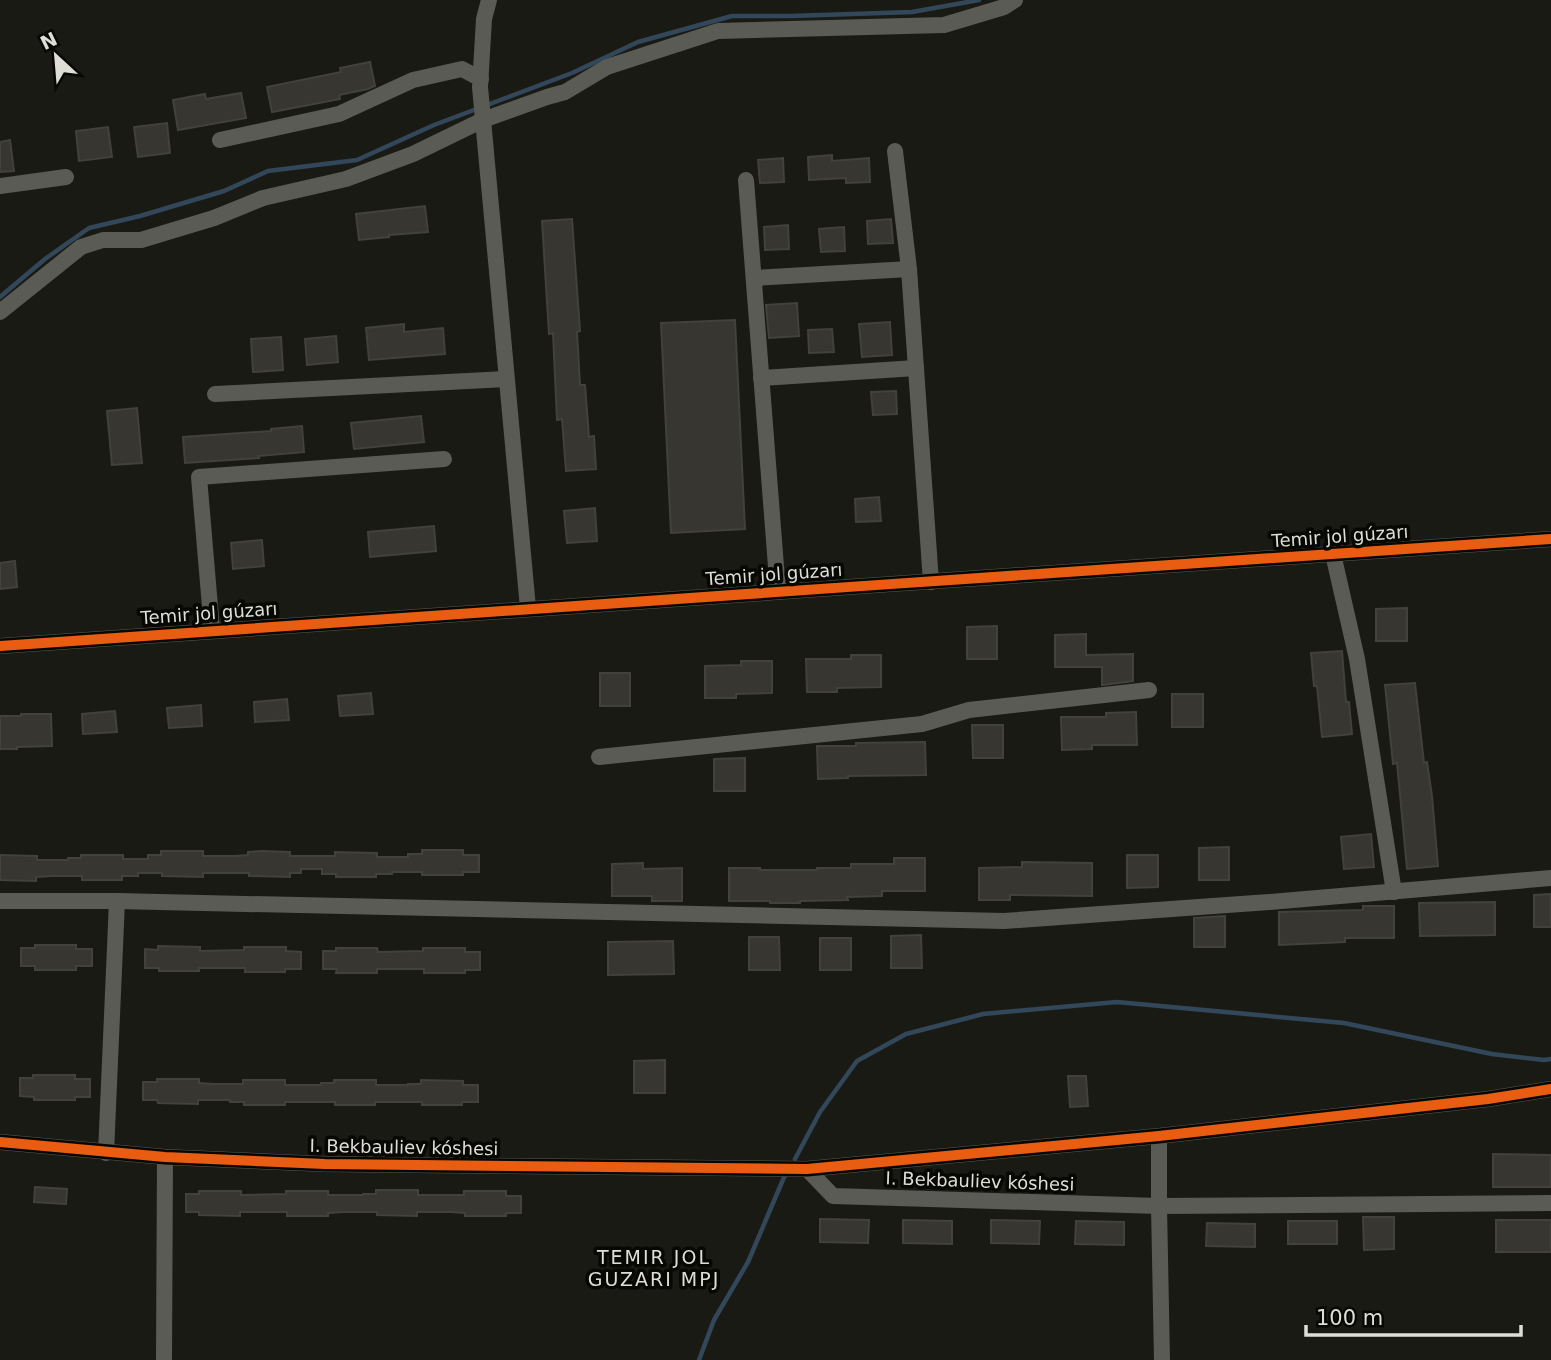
<svg xmlns="http://www.w3.org/2000/svg" width="1551" height="1360" viewBox="0 0 1551 1360" font-family="'DejaVu Sans',sans-serif">
  <rect width="100%" height="100%" fill="#1a1a14"/>
  <g fill="none" stroke-linecap="round" stroke-linejoin="round">
    <g stroke="#33475a" stroke-width="4.5">
      <polyline points="0,297 45,259 89,228 140,216 224,191 268,171 357,160 434,125 572,73 638,42 732,16 791,16 912,12 979,0"/>
      <polyline points="795,1159 820,1112 857,1061 906,1034 983,1014 1117,1002 1344,1023 1492,1054 1544,1060 1551,1059"/>
      <polyline points="699,1360 714,1320 748,1262 785,1175"/>
    </g>
  </g>
  <g fill="#373630" stroke="#42413c" stroke-width="2">
    <polygon points="370,62 375,86 368,89 339,95 340,99 272,112 267,87 341,72 340,68"/>
    <polygon points="241,93 246,118 178,130 173,100 205,94 206,99"/>
    <polygon points="167,123 170,153 138,157 134,127"/>
    <polygon points="108,127 112,157 79,161 76,131"/>
    <polygon points="10,140 14,171 0,172 0,142"/>
    <polygon points="832,155 832,161 869,158 870,182 846,183 846,178 809,180 808,157"/>
    <polygon points="783,158 784,182 760,183 758,160"/>
    <polygon points="425,206 428,232 389,235 389,237 359,240 356,214"/>
    <polygon points="572,219 580,331 577,332 580,385 585,385 589,437 594,436 596,469 566,471 562,419 557,420 553,333 549,334 542,221"/>
    <polygon points="891,219 893,243 868,244 867,221"/>
    <polygon points="788,225 789,249 765,250 764,227"/>
    <polygon points="844,227 845,251 821,252 819,229"/>
    <polygon points="797,303 799,336 769,338 766,305"/>
    <polygon points="735,320 745,529 671,533 661,323"/>
    <polygon points="890,322 892,355 862,357 859,324"/>
    <polygon points="404,324 404,332 443,328 445,354 369,360 366,328"/>
    <polygon points="832,329 834,352 809,353 808,330"/>
    <polygon points="336,336 338,362 307,365 305,339"/>
    <polygon points="281,337 283,370 253,372 251,339"/>
    <polygon points="896,391 897,414 873,415 871,392"/>
    <polygon points="137,408 142,463 112,465 107,411"/>
    <polygon points="421,416 424,442 354,449 351,423"/>
    <polygon points="302,426 304,452 258,456 259,458 185,463 183,437 271,431 271,429"/>
    <polygon points="879,497 881,521 856,522 855,499"/>
    <polygon points="595,508 597,541 567,543 564,511"/>
    <polygon points="434,526 436,551 370,557 368,532"/>
    <polygon points="262,540 264,566 233,569 231,543"/>
    <polygon points="15,561 17,587 0,589 0,563"/>
    <polygon points="1407,608 1407,641 1376,641 1376,609"/>
    <polygon points="997,626 997,659 967,659 967,627"/>
    <polygon points="1086,634 1086,655 1133,654 1133,681 1102,685 1102,667 1055,667 1055,635"/>
    <polygon points="1342,651 1346,702 1349,702 1352,734 1322,737 1317,686 1314,686 1311,653"/>
    <polygon points="851,655 881,655 881,687 837,688 837,692 807,692 806,659 851,659"/>
    <polygon points="741,661 772,661 772,693 736,694 736,698 705,698 705,666 741,665"/>
    <rect x="600" y="673" width="30" height="33"/>
    <polygon points="1415,683 1424,763 1427,762 1432,796 1438,866 1407,869 1397,763 1393,764 1385,685"/>
    <polygon points="371,693 373,714 340,716 338,696"/>
    <rect x="1172" y="694" width="31" height="33"/>
    <polygon points="287,699 289,720 255,722 254,702"/>
    <polygon points="201,705 202,726 169,728 167,708"/>
    <polygon points="115,711 117,732 83,734 82,714"/>
    <polygon points="1136,712 1137,745 1092,745 1092,749 1062,750 1061,717 1106,717 1106,713"/>
    <polygon points="21,714 51,714 52,746 17,747 17,749 0,749 0,716 21,716"/>
    <polygon points="972,725 1003,725 1003,758 973,758"/>
    <polygon points="925,742 926,775 848,776 848,778 818,779 817,746 856,746 856,743"/>
    <polygon points="745,758 745,791 714,791 714,759"/>
    <polygon points="1371,834 1374,867 1344,869 1341,837"/>
    <polygon points="1229,847 1229,880 1199,880 1199,848"/>
    <polygon points="422,850 463,850 463,855 479,855 479,872 463,872 463,875 422,875 422,872 392,872 392,874 376,874 376,877 336,877 336,874 322,874 322,869 301,869 301,873 290,873 290,877 249,876 249,873 203,873 203,877 162,876 162,873 138,873 138,876 122,876 122,880 82,880 82,876 52,876 36,877 36,881 0,880 0,855 37,856 37,860 68,860 68,858 81,858 81,855 123,855 123,859 148,859 148,855 161,855 161,851 203,851 203,856 235,856 248,855 248,852 262,851 290,852 290,856 335,856 335,852 377,853 377,857 408,857 408,854 422,854"/>
    <polygon points="1127,855 1158,855 1158,887 1127,888"/>
    <polygon points="894,858 925,858 925,891 882,891 882,896 847,897 848,900 800,901 800,903 770,903 770,901 729,901 729,868 760,868 760,870 817,870 817,868 851,868 851,864 894,864"/>
    <polygon points="1022,862 1092,863 1092,896 1010,895 1010,900 979,900 979,868 1022,867"/>
    <polygon points="643,863 643,869 682,868 682,901 652,901 652,896 612,896 612,864"/>
    <polygon points="1551,894 1551,927 1534,927 1534,895"/>
    <polygon points="1495,902 1495,935 1420,936 1419,903"/>
    <polygon points="1363,906 1394,906 1394,938 1345,938 1345,942 1279,945 1279,912 1363,910"/>
    <polygon points="1225,916 1225,947 1194,947 1194,918"/>
    <polygon points="921,935 922,968 891,968 891,936"/>
    <polygon points="749,937 779,937 780,970 749,970"/>
    <rect x="820" y="938" width="31" height="32"/>
    <polygon points="673,941 674,974 608,975 608,942"/>
    <polygon points="35,945 76,945 76,949 92,949 92,966 76,966 76,970 35,970 35,966 21,966 21,948 35,948"/>
    <polygon points="158,946 200,947 200,951 244,950 244,947 286,947 286,951 301,952 301,969 285,969 285,972 245,972 245,968 199,968 199,971 159,971 159,968 145,968 145,949 158,950"/>
    <polygon points="336,948 377,948 378,952 423,951 423,948 465,948 465,952 480,952 480,970 465,970 465,973 424,973 424,969 377,969 377,973 336,973 337,969 323,969 323,951 336,951"/>
    <polygon points="665,1060 665,1093 634,1093 634,1061"/>
    <polygon points="33,1075 75,1075 75,1079 90,1079 90,1097 75,1097 75,1100 34,1100 34,1097 20,1096 20,1078 33,1078"/>
    <polygon points="1068,1076 1086,1076 1088,1106 1070,1107"/>
    <polygon points="157,1079 199,1079 199,1083 214,1084 243,1084 243,1080 285,1080 285,1085 321,1085 321,1083 334,1083 334,1080 376,1080 376,1085 408,1085 408,1084 421,1084 421,1080 463,1081 463,1085 478,1085 478,1102 462,1102 462,1105 422,1105 422,1102 375,1102 375,1105 335,1105 335,1102 285,1102 285,1105 244,1105 244,1102 230,1102 230,1100 198,1100 198,1104 158,1103 157,1100 143,1100 143,1082 157,1082"/>
    <polygon points="1493,1154 1551,1155 1551,1187 1493,1187"/>
    <polygon points="35,1187 67,1189 66,1204 34,1202"/>
    <polygon points="376,1190 418,1190 418,1195 464,1195 464,1191 506,1191 506,1196 521,1196 521,1213 506,1213 506,1216 465,1216 465,1213 451,1212 417,1212 417,1216 377,1215 377,1212 343,1212 328,1213 328,1216 287,1216 287,1212 240,1212 240,1216 199,1215 199,1212 186,1212 186,1194 199,1194 199,1191 241,1191 241,1195 286,1194 286,1191 328,1191 328,1195 363,1195 363,1194 376,1194"/>
    <polygon points="1363,1217 1394,1217 1394,1249 1364,1250"/>
    <polygon points="820,1219 869,1220 868,1243 820,1242"/>
    <polygon points="903,1220 952,1221 952,1244 903,1243"/>
    <polygon points="991,1220 1040,1221 1039,1244 991,1243"/>
    <rect x="1496" y="1220" width="55" height="32"/>
    <polygon points="1076,1221 1124,1222 1124,1245 1075,1244"/>
    <rect x="1288" y="1221" width="49" height="23"/>
    <polygon points="1207,1223 1255,1224 1255,1247 1206,1246"/>
  </g>
  <g fill="none" stroke-linecap="round" stroke-linejoin="round">
    <g stroke="#5b5b56" stroke-width="16">
      <polyline points="489,0 484,19 480,87 528,608"/>
      <polyline points="220,140 339,114 413,80 462,69 481,79"/>
      <polyline points="895,151 909,269 931,582"/>
      <polyline points="746,180 778,592"/>
      <polyline points="0,186 66,177"/>
      <polyline points="754,278 909,269"/>
      <polyline points="0,312 81,247 103,240 141,240 214,218 263,198 346,179 413,154 483,120 547,97 565,92 607,67 718,31 944,25 1004,7 1015,0"/>
      <polyline points="761,378 916,368"/>
      <polyline points="215,394 506,379"/>
      <polyline points="1333,554 1357,659 1394,892"/>
      <polyline points="212,630 199,477 444,459"/>
      <path d="M 0,646 C 517,607 1034,576 1551,539"/>
      <polyline points="599,757 922,724 969,710 1149,690"/>
      <polyline points="0,901 117,901 1004,921 1269,902 1551,878"/>
      <polyline points="1159,1136 1159,1206 1162,1360"/>
      <polyline points="0,1142 165,1157 325,1164 807,1169 1159,1136 1488,1099 1551,1089"/>
      <polyline points="106,1153 117,901"/>
      <polyline points="807,1169 833,1196 1159,1206 1551,1203"/>
      <polyline points="164,1360 165,1157"/>
    </g>
    <defs>
      <g id="cycleway">
        <path d="M 0,646 C 517,607 1034,576 1551,539"/>
        <polyline points="0,1142 165,1157 325,1164 807,1169 1159,1136 1488,1099 1551,1089"/>
      </g>
    </defs>
    <use href="#cycleway" stroke="#070703" stroke-width="15"/>
    <use href="#cycleway" stroke="#e95d12" stroke-width="10"/>
  </g>
  <g text-anchor="middle" dominant-baseline="central" stroke-width="7" stroke-linejoin="round" paint-order="stroke">
    <g font-size="18" fill="#dfded6" stroke="#070703">
      <text transform="translate(1340 536) rotate(-4)">Temir jol gúzarı</text>
      <text transform="translate(774 574) rotate(-4)">Temir jol gúzarı</text>
      <text transform="translate(209 613) rotate(-4)">Temir jol gúzarı</text>
      <text transform="translate(404 1147) rotate(1)">I. Bekbauliev kóshesi</text>
      <text transform="translate(980 1181) rotate(2)">I. Bekbauliev kóshesi</text>
    </g>
    <g font-size="19" letter-spacing="2" fill="#dfded6" stroke="#070703">
      <text x="654" y="1257">TEMIR JOL<tspan x="654" dy="22">GUZARI MPJ</tspan></text>
    </g>
  </g>
  <g transform="translate(56 56) rotate(334)" stroke="#070703" stroke-width="5" paint-order="stroke">
  <path d="M0-5L12 26L0 18L-12 26Z" fill="#dfded6"/>
  <text y="-10" font-size="19" font-weight="bold" text-anchor="middle" fill="#dfded6">N</text>
  </g>
  <path d="M1306 1325v10h215v-10" fill="none" stroke="#dfded6" stroke-width="3.5"/>
  <text x="1316" y="1325" font-size="21" fill="#dfded6" stroke="#070703" stroke-width="5" paint-order="stroke">100 m</text>
</svg>
